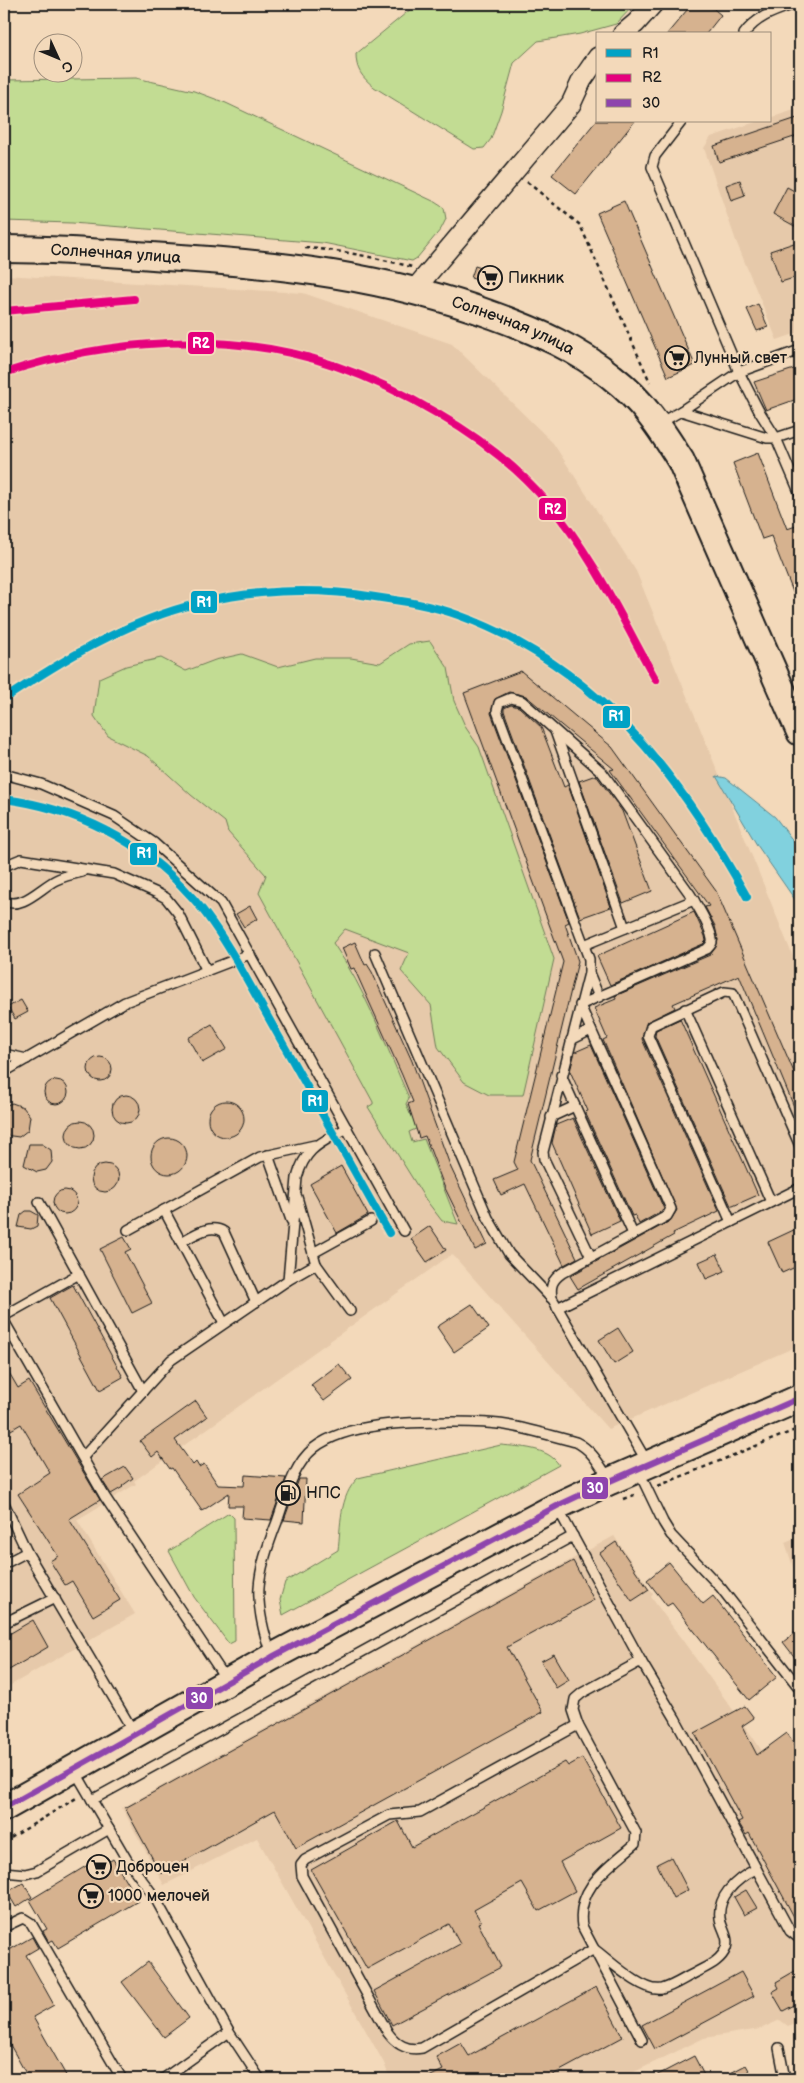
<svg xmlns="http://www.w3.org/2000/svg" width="804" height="2083" viewBox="0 0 804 2083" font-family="'Balsamiq Sans',sans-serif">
  <rect width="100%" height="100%" fill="#f3d9ba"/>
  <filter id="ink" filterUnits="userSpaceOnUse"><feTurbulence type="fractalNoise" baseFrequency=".02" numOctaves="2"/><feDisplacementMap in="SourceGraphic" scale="10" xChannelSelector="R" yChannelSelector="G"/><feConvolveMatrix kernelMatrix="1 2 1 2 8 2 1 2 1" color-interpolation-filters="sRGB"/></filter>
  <g filter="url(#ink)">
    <g fill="#e6c9aa">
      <polygon points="800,108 800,332 777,340 736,241 704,148 711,137 759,121 770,121 770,118"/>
      <polygon points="4,275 303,293 452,344 553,443 636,571 800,974 800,1345 608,1429 452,1254 134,1481 136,1484 77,1520 135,1614 4,1689"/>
      <polygon points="614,1536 653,1594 651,1597 752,1736 800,1808 800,2020 788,2026 780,2020 760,2029 704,2038 620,2079 390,2079 384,2063 257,1838 164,1885 122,1808"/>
      <polygon points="800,1536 800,1589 785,1542"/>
    </g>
    <g fill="#c2dc93" stroke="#6f7c58">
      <path d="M 417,4 L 635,4 L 616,24 L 580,34 L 538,41 L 514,63 L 501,111 L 491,139 L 484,148 L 474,149 L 374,87 C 362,77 356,70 356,54 Z"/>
      <polygon points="136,78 194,91 226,103 433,201 444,208 446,219 441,229 417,258 412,261 323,243 72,223 4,221 4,80"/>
      <path d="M 430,641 L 448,668 L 454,701 L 466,728 L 479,747 L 554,959 L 523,1095 L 489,1095 L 464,1082 L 438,1047 L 431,1005 L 401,971 L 409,953 L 345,929 L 333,943 C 366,990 386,1046 409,1098 L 406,1104 L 410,1114 L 415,1114 L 418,1128 L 409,1132 L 412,1142 L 424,1139 L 458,1224 L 442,1221 L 426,1200 L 368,1107 L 373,1104 L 373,1102 L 259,893 L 266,875 L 228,832 L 225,822 L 191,795 L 148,756 L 108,736 L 94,716 L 99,678 L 126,666 L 161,658 L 186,671 L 215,660 L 242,654 L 278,667 L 315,658 L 351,658 L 380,663 L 409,644 Z"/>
      <path d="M 501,1445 C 520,1447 548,1447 559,1465 L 283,1615 L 280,1600 L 285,1582 L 338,1550 C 341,1526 339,1496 358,1478 Z"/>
      <polygon points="229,1513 234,1518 235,1641 229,1644 194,1597 169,1551"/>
    </g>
    <polygon fill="#81d1de" stroke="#598990" points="716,776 726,778 775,817 800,850 800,907 757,845"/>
    <g fill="#d6b28f" stroke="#1c1c1c">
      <polygon points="692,4 708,4 721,15 706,34 667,34"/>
      <polygon points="800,117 800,135 719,162 714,146"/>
      <polygon points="596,121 635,121 576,194 552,175"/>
      <polygon points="740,180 745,196 731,201 726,185"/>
      <polygon points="787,187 800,194 800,229 773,214"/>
      <polygon points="624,201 695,365 668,377 597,213"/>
      <polygon points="800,241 800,276 781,282 770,251"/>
      <polygon points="475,266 499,274 494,286 471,278"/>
      <polygon points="758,304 768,327 757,331 747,309"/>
      <polygon points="800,367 800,398 766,410 754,382"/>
      <polygon points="758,453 787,529 796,526 800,538 800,610 771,536 762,539 733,463"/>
      <polygon points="521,671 612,747 716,891 800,1086 800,1121 739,975 673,1004 675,1008 647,1022 642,1039 719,1211 673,1233 674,1235 578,1289 570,1276 670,1221 677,1210 603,1040 607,1038 594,1008 616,999 615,996 710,955 716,947 718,940 715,926 705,907 709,906 610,770 614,769 526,696 509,692 495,699 491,713 569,922 565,924 578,961 530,1160 577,1258 564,1265 525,1184 501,1195 494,1180 518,1170 514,1162 563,962 464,693"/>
      <polygon points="511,705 519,707 541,727 564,787 568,785 611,907 580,918 504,711 504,708"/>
      <polygon points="596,775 622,811 652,891 623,903 579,781"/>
      <polygon points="250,906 257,919 244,927 236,914"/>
      <polygon points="694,912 705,936 706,941 703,944 610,985 597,956"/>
      <polygon points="355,942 365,965 367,964 372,972 412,1061 451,1168 487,1244 475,1250 444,1186 425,1136 419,1138 408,1104 413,1102 402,1075 354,968 351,969 342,948"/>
      <polygon points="21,1000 28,1012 15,1019 8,1007"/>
      <polygon points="680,1019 758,1195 733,1206 731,1206 655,1036 656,1030"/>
      <polygon points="212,1024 227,1049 202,1063 188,1038"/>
      <polygon points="591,1045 664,1209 662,1211 639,1224 635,1215 632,1216 585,1112 588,1111 570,1071 575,1052"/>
      <circle cx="100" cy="1069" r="12"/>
      <circle cx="56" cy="1092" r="12"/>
      <circle cx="126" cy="1109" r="14"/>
      <circle cx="226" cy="1119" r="18"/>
      <polygon points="12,1103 23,1107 30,1116 28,1130 19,1137 4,1135 4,1106"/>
      <polygon points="573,1118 620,1221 592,1234 552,1143 556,1125"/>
      <circle cx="80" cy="1135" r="14"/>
      <circle cx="169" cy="1156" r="18"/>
      <polygon points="29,1144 42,1144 51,1150 52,1162 46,1170 37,1172 24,1165"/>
      <circle cx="105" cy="1178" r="14"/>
      <polygon points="341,1166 368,1215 337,1233 310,1184"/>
      <circle cx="65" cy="1202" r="12"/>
      <polygon points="26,1211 31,1211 38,1215 37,1226 31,1229 18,1227 21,1215"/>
      <polygon points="430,1226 446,1250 427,1262 411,1239"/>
      <polygon points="800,1227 800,1265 782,1273 768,1242"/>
      <polygon points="124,1237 131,1249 125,1252 152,1303 132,1313 100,1249"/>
      <polygon points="717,1254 725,1271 706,1279 699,1262"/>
      <polygon points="73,1285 123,1377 100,1390 50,1298"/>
      <polygon points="472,1304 489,1328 454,1352 437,1327"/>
      <polygon points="618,1328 633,1352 614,1364 599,1340"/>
      <polygon points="4,1364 18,1388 29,1381 100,1500 69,1519 120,1600 93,1616 72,1581 65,1585 50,1561 58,1556 18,1494 50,1473 21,1424 4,1434"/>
      <polygon points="339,1364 352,1380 324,1401 311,1385"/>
      <polygon points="196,1401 207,1417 175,1440 193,1465 196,1462 199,1467 204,1464 218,1485 244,1486 245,1475 286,1478 271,1520 242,1518 243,1506 228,1506 229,1493 202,1511 172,1468 170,1469 158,1452 152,1457 140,1441"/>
      <polygon points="125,1467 133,1478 122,1486 123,1487 111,1494 102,1480"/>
      <polygon points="299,1479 306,1479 304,1522 284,1520"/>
      <polygon points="616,1542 649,1590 632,1601 600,1553"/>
      <polygon points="573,1561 594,1600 507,1647 543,1712 296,1848 275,1810 161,1874 125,1808"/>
      <polygon points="669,1562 703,1604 713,1596 777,1677 749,1700 672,1603 667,1606 647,1580"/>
      <polygon points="33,1620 48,1647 4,1673 4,1637"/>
      <polygon points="800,1629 800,1664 783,1642"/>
      <polygon points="554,1654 569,1680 556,1688 541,1661"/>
      <polygon points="745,1706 754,1718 742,1726 757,1755 787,1733 800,1752 800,1928 749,1833 746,1835 738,1822 742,1820 695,1733"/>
      <polygon points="582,1758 621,1828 560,1862 575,1891 538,1911 522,1883 474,1910 481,1922 478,1923 501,1967 392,2025 374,1991 460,1944 449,1924 367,1969 311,1870 398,1821 412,1847 565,1762 568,1766"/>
      <polygon points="101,1857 105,1864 113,1859 138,1901 58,1948 53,1940 49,1942 43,1931 47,1929 30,1900"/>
      <polygon points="671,1857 688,1890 673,1898 657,1864"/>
      <polygon points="23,1883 32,1897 16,1907 7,1892"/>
      <polygon points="746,1890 757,1908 744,1915 734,1897"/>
      <polygon points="32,1937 38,1948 26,1955 54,2005 33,2017 68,2079 29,2079 4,2034 4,1953"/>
      <polygon points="148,1962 189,2018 164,2037 122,1982"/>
      <polygon points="800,1968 800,2002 783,2011 772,1992 779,1988 776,1982"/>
      <polygon points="741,1972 754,1996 655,2049 642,2025"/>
      <polygon points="596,1987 623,2037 545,2079 425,2079 443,2070 436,2057 461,2043 469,2056"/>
      <polygon points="694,2056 706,2079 650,2079"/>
      <polygon points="746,2065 754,2079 719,2079"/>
    </g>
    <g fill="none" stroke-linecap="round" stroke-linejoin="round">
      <defs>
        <g id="lane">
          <path d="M 744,34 C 757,16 775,11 795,4"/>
          <polyline points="682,121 655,156 652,167 739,372 759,411 776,438 800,494"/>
          <polyline points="681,411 739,372 800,350"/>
          <polyline points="658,424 681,411 767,438 776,438 800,430"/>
          <polyline points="555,731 625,928"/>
          <polyline points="4,774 41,784 114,816 154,843 221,903 404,1231"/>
          <polyline points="4,866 21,859 114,874 157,893 166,898 178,913 207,971"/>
          <path d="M 4,901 C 22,910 40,888 56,880 C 64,876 73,874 82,872"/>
          <polyline points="584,945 694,900"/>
          <polyline points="375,953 488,1218 509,1254 551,1298"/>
          <polyline points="589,973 599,997"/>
          <polyline points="685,1009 771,1202"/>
          <polyline points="571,1040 591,1030"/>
          <polyline points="4,1054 27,1059"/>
          <polyline points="4,1072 125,1002 250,954"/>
          <polyline points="561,1075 633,1234"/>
          <polyline points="551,1117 575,1106"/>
          <polyline points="268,1155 291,1220"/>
          <polyline points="297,1197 316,1264"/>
          <polyline points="39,1202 143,1391"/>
          <polyline points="164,1210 224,1323"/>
          <polyline points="731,1222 648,1036 651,1026 724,992 733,993 800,1146"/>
          <polyline points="128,1230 260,1157 315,1145"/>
          <path d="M 181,1242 C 194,1235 210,1223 224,1232 L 256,1302"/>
          <polyline points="313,1253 371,1221"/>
          <path d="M 591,1257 L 544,1159 L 543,1152 L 589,973 L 589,959 L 497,711 L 499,703 L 511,698 L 522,701 L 602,772 L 690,894 C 697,905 710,926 712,939 C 713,943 710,946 707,949 L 580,1005 L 671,1209 L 667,1216 L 562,1273 C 552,1280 550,1286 552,1298 L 647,1462"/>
          <polyline points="288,1280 316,1264 350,1311"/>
          <polyline points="557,1308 800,1188"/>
          <polyline points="4,1316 79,1274"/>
          <polyline points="4,1321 105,1497 226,1679"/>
          <path d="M 83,1457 L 171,1360 L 288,1280 L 297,1178 C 305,1147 321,1143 347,1128"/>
          <polyline points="639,1472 663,1522 671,1535 721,1588 800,1689"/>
          <polyline points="4,1503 27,1552 133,1731"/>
          <polyline points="557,1507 641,1661 675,1718 790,1931 800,1939"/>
          <polyline points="4,1564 27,1552"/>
          <polyline points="4,1623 55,1598"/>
          <path d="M 271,1654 C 252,1599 256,1575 277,1522 C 286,1497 292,1466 314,1448 C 347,1422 412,1422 453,1422 C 470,1422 488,1422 506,1425 C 529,1429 553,1436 576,1442 C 592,1450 599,1464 609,1479"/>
          <path d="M 641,1661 L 582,1693 L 575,1699 L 573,1710 L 578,1725 L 636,1833 L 635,1844 C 609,1867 576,1887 582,1926 L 642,2040"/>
          <path d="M 578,1725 L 420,1812 L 389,1815 L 305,1860 L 301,1865 L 302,1876 L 388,2033 C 397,2045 407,2051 422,2048 L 594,1949 C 609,1960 643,1993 662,1989 C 674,1986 686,1977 697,1972 C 708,1966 721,1961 726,1948 C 729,1939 724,1932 721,1923 C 714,1898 736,1879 756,1869"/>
          <polyline points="75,1771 127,1860 154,1896 229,2032 260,2079"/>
          <polyline points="92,1800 573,1536"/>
          <polyline points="4,1872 25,1874 37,1871 109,1829"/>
          <polyline points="4,1927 23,1918 31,1923 122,2079"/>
          <polyline points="779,2048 785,2079"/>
          <polyline points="163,2079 229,2032"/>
        </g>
        <g id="street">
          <polyline points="623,34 636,23 653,4"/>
          <polyline points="414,290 571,104 582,80 598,57"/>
        </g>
        <g id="secondary">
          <path id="s1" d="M 4,249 C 58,249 112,253 166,257 C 280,264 387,276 495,316 C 536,331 578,349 612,377 C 642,400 661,429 681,461 L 800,732"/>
          <polyline points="4,1808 272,1657 557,1506 610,1481 800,1398"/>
        </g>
      </defs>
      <use href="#lane" stroke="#1c1c1c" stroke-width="12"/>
      <use href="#street" stroke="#1c1c1c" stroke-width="22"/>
      <use href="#secondary" stroke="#1c1c1c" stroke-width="30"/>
      <g stroke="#1c1c1c" stroke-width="2.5" stroke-dasharray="4 4" stroke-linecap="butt">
        <polyline points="527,182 580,225 650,382"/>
        <path d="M 305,248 C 342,250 377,258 412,267"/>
        <polyline points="658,1486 800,1428"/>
        <polyline points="623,1499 637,1494"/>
        <polyline points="4,1842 78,1797"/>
      </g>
      <use href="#lane" stroke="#f3d9ba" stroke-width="9"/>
      <use href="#street" stroke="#f3d9ba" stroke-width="19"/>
      <use href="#secondary" stroke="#f3d9ba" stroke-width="26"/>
      <defs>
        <polyline id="bus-1" points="4,1808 272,1657 557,1506 610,1481 800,1398"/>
      </defs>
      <use href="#bus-1" stroke="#f3d9ba" stroke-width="10"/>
      <use href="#bus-1" stroke="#8e44ad" stroke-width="6"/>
      <defs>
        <g id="rail-1">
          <path d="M 4,699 C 51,668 97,639 149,619 C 220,591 300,585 375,597 C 403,601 431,605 458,615 C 597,665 678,773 747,897"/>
          <path d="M 4,799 C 75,808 142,841 190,895 C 208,914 223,938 236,960 L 389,1233"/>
        </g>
        <g id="rail-2">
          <polyline points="4,311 134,299"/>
          <path d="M 4,373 C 108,339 231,329 336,366 C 371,378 406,395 438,414 C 478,437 517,467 547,502 C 592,553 623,621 656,680"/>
        </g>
      </defs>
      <use href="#rail-1" stroke="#f3d9ba" stroke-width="11"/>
      <use href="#rail-2" stroke="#f3d9ba" stroke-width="11"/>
      <use href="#rail-1" stroke="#01a2c5" stroke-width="8"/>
      <use href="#rail-2" stroke="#e5007d" stroke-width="8"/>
    </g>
  </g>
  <defs>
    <symbol id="supermarket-ring" viewBox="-11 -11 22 22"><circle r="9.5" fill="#f3d9ba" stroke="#1c1c1c" stroke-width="1.5"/><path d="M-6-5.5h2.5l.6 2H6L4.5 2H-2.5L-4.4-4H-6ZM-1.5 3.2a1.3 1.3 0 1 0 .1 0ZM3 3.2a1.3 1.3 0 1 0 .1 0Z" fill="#1c1c1c"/></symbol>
    <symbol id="fuel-ring" viewBox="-11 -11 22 22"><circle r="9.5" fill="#f3d9ba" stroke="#1c1c1c" stroke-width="1.5"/><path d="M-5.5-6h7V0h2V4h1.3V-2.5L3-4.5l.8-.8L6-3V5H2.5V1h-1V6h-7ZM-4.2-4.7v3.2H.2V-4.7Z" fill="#1c1c1c"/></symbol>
  </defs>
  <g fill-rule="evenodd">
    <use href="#supermarket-ring" x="476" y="264" width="28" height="28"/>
    <use href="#supermarket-ring" x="663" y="344" width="28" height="28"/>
    <use href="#fuel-ring" x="274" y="1479" width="28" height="28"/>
    <use href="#supermarket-ring" x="85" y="1853" width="28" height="28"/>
    <use href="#supermarket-ring" x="77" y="1882" width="28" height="28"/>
  </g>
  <g text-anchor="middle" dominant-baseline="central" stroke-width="4.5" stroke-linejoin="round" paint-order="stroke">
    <g font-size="16" fill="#1c1c1c" stroke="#f3d9ba">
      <text stroke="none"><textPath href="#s1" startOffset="112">Солнечная улица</textPath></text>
      <text stroke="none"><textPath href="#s1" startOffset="518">Солнечная улица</textPath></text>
    </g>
    <g font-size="16" fill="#1c1c1c" stroke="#f3d9ba" text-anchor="start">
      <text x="508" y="278">Пикник</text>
      <text x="694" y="358">Лунный свет</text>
      <text x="306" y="1493">НПС</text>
      <text x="116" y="1867">Доброцен</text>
      <text x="108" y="1896">1000 мелочей</text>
    </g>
  </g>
  <g stroke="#f3d9ba" stroke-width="2">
    <rect x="187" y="331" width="28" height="24" rx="5" fill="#e5007d"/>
    <rect x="538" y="497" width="29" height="24" rx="5" fill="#e5007d"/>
    <rect x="190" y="590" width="28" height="24" rx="5" fill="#01a2c5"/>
    <rect x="602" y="705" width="29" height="24" rx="5" fill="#01a2c5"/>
    <rect x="129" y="842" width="29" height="24" rx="5" fill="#01a2c5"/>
    <rect x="301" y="1089" width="28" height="24" rx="5" fill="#01a2c5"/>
    <rect x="581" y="1476" width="28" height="24" rx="5" fill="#8e44ad"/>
    <rect x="185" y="1686" width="29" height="24" rx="5" fill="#8e44ad"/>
  </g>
  <g font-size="14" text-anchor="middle" font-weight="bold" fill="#fff">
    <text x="201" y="348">R2</text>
    <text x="553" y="514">R2</text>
    <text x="204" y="607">R1</text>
    <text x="616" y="721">R1</text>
    <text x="144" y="858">R1</text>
    <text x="315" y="1106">R1</text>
    <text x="595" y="1493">30</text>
    <text x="199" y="1703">30</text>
  </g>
  <rect width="804" height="2083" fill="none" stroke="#f3d9ba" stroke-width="20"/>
  <rect x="10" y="10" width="784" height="2063" fill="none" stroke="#1c1c1c" stroke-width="2" filter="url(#ink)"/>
  <rect x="596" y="32" width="175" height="90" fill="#f3d9ba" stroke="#9d8d7b"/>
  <rect x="606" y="49" width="25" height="8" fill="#01a2c5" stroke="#9d8d7b"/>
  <text x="642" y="58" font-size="15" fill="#1c1c1c">R1</text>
  <rect x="606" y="74" width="25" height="8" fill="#e5007d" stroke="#9d8d7b"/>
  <text x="642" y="82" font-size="15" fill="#1c1c1c">R2</text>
  <rect x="606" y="99" width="25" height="8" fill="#8e44ad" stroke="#9d8d7b"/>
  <text x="642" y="108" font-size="15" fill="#1c1c1c">30</text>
  <g transform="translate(58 58) rotate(134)"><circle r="24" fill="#f3d9ba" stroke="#9d8d7b"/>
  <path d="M0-4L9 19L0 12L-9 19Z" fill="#1c1c1c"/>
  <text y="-8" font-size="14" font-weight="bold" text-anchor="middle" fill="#1c1c1c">С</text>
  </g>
</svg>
